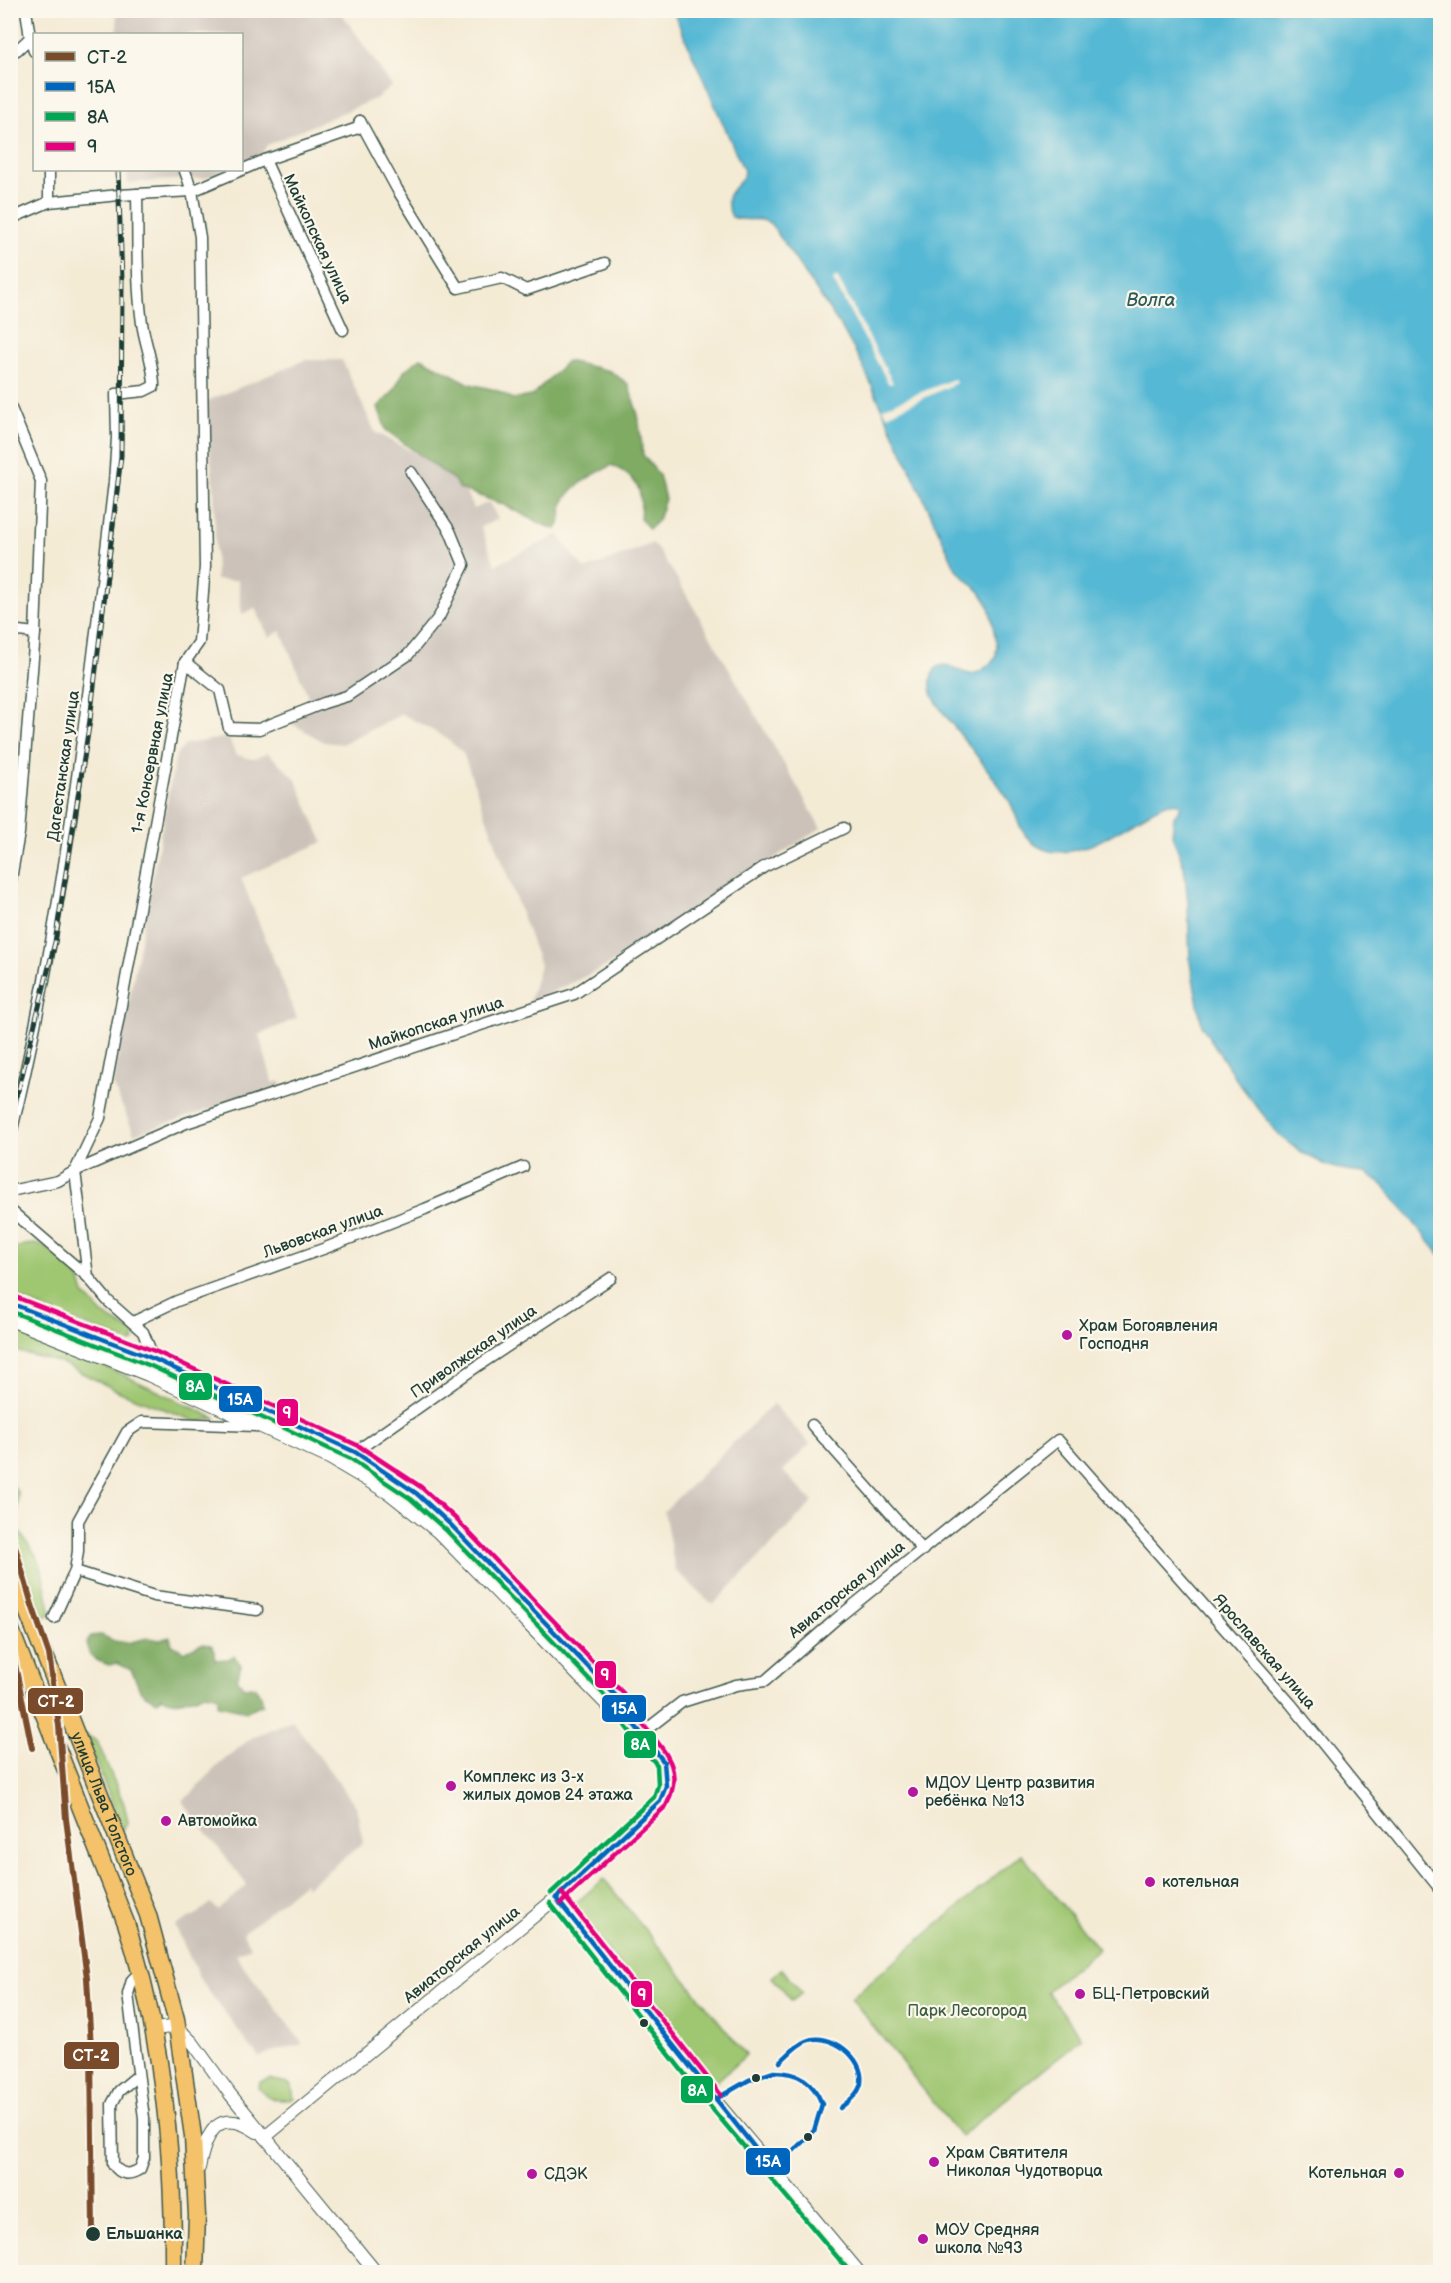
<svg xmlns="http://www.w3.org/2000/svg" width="1451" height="2283" viewBox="0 0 1451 2283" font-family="'Balsamiq Sans',sans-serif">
  <rect width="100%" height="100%" fill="#fbf7ec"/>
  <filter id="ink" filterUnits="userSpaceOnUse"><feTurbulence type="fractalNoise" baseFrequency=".0167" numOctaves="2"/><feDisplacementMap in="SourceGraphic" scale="12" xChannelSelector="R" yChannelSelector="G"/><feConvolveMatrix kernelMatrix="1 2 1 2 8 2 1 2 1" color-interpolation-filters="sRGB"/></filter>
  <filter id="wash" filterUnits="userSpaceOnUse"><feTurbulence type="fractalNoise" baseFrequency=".008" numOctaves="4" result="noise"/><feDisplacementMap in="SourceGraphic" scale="24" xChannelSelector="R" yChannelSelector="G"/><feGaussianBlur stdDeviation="1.35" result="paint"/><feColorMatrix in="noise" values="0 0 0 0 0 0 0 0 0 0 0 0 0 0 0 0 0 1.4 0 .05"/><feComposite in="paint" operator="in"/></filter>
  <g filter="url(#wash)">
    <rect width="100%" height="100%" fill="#f4ebd5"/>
    <g fill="#ccc2b9">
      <polygon points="116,11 340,11 392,86 377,98 267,145 261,155 242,163 242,34 118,34"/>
      <polygon points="127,170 227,170 205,178 128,183"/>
      <polygon points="305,360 342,360 375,432 458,476 474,509 489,502 498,519 481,527 495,565 558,535 585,570 653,543 675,575 821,828 609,965 529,1003 540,965 463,753 445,737 402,714 342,744 324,742 291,723 262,736 253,738 242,734 254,732 312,706 281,631 269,637 255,608 242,614 238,580 216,580 214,489 207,425 207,401"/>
      <polygon points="228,737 236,755 253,759 268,753 295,778 323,842 241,878 297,1018 259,1035 273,1083 280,1081 282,1086 134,1134 113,1084 176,755 186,744"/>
      <polygon points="773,1404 810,1444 783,1471 813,1502 713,1605 675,1570 664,1511"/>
      <polygon points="292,1720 356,1806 363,1843 307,1887 304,1883 243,1933 250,1947 236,1954 239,1960 303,2044 268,2053 259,2058 201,1981 175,1926 197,1914 211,1903 218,1910 247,1885 182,1801 191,1794 218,1765 251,1738"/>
    </g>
    <g fill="#9fc671" stroke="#5f8252" stroke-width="1.5">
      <polygon points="34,1244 44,1246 78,1274 84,1294 102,1314 134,1333 134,1341 131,1343 11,1296 10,1250 24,1245"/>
      <polygon points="10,1329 96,1362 215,1418 197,1422 120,1392 62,1363 11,1350"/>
      <polygon points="10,1481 18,1493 17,1528 40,1562 51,1614 36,1621 11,1556"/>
      <polygon points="84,1734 97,1741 124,1804 128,1822 123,1830"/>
      <polygon points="1021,1854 1098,1949 1047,1991 1082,2038 960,2136 851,1998"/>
      <polygon points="604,1879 746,2055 716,2082 572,1906"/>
      <polygon points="782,1969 802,1993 792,2001 772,1977"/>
      <path d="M 269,2079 L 288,2083 L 292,2087 L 294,2099 C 278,2102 268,2099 258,2088 L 260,2082 Z"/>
    </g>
    <g fill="#7fab63" stroke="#4f744c" stroke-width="1.5">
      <path d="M 421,358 L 470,384 L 496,390 L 513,399 L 532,396 L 567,361 L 610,371 L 628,384 L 638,415 L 643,455 L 659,475 L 665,499 L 658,520 L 649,529 L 640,518 C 643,489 639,479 612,465 C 594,475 573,483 563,503 C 559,512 565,516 556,529 L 544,525 L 502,504 L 460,489 L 454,480 L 386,430 L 378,407 L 392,393 L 405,370 Z"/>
      <path d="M 101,1635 L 114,1641 L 127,1643 L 148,1638 L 160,1640 L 170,1637 L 172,1645 L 184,1652 L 201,1644 L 211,1645 L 215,1650 L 215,1660 L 228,1659 L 234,1656 L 241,1665 L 237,1680 L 244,1687 L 254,1687 L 261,1695 L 263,1704 L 247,1711 L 218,1705 L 218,1696 C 199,1687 181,1711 161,1697 L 158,1701 C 132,1690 143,1690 131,1670 L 117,1663 L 109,1665 L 96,1660 L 89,1653 L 87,1643 L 91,1636 Z"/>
    </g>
    <path fill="#55b8d4" stroke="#3a7a84" stroke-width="1.5" d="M 673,11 L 1440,11 L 1440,1255 L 1385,1187 L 1366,1173 L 1346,1171 L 1326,1165 L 1303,1153 L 1278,1134 L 1238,1082 L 1202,1026 L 1190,962 L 1188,902 L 1184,867 L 1172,834 L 1174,817 L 1181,806 L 1179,803 C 1154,796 1099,860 1050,851 C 1044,850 1034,845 1030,840 C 1019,831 1016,812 1009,800 C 989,769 962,738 940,708 C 938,704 935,700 933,696 C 928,684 931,661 949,666 C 957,668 963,674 971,674 C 981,674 988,665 995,659 L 997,646 L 989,606 L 980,592 L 956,569 L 860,360 L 840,325 L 771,224 C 759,215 746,223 732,217 C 722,196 730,193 743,178 L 744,171 Z"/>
    <g fill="#f4ebd5">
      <polygon points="837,277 893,383 889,384 833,280"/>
      <polygon points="954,379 956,383 887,415 882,408"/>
    </g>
  </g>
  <g filter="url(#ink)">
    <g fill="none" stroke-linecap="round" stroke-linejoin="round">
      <defs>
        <g id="minor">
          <polyline points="26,10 30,38 34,51"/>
          <polyline points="10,53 17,50 30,38"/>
          <polyline points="360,121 397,189 458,288 502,278 526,290 605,263"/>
          <polyline points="265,160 343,330"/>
          <polyline points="49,170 49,202"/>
          <polyline points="10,219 49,202 119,195 192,191 265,160 358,128 360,121"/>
          <polyline points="10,406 41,481 35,633 19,833 10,885"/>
          <polyline points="10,630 35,633"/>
          <polyline points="185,662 220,690 229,728 259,729 324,703 347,696 408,655 439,617 464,565 450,531 411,472"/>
          <path d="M 10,1138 C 63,922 88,702 114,482 L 117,438 L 116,394 L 144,391 L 154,386 C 154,365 145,344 142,323 C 136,280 138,237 137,194"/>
          <polyline points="10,1191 58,1181 75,1171 186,1123 574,994 764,867 844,828"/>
          <polyline points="10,1210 88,1277 108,1301 143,1332 154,1359 148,1375"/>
          <polyline points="88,1277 75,1171 100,1118 185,662 199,642 205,567 200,237 192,191 185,171"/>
          <polyline points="133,1322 177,1301 323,1249 425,1209 523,1167"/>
          <polyline points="812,1425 923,1550"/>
          <polyline points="256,1426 142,1422 127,1432 78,1521 78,1551 75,1571 154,1596 257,1610"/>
          <polyline points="355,1452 479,1365 611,1278"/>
          <polyline points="54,1618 75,1571"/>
          <polyline points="642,1733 682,1702 736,1685 765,1681 835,1620 1058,1440 1291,1704 1440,1889"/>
          <path d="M 137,2076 L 119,2091 L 112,2104 L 113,2164 C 120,2175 129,2176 140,2169 L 144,2158 L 144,2118 L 128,1994 L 132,1980 L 141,1971"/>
        </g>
        <g id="tertiary">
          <polyline points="10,1303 154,1359 355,1452 416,1493 451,1525 618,1698 632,1722 664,1762 666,1786 660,1801 576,1878 556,1898 265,2137"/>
          <polyline points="10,1320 148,1375 259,1426 331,1459 390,1494 438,1532 609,1707 628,1720"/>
          <polyline points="556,1898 715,2100 859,2272"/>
          <polyline points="154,2029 171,2027 184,2034 193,2043 230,2094 376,2272"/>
          <path d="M 199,2168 C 206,2132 218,2106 257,2132"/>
        </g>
        <g id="primary">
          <path id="s1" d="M 10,1568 L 148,1915 L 176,2019 L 193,2136 L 197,2216 L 195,2272"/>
          <path d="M 10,1628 L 126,1923 C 163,2037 174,2153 173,2272"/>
        </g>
      </defs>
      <use href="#minor" stroke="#3f574c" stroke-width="13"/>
      <use href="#tertiary" stroke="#3f574c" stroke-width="14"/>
      <use href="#primary" stroke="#3f574c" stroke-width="19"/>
      <use href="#minor" stroke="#fff" stroke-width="10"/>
      <use href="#tertiary" stroke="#fff" stroke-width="12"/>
      <use href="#primary" stroke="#f3c26a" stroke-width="16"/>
      <defs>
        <polyline id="rail" points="10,1124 55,942 90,720 121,456 122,280 118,170"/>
      </defs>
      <use href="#rail" stroke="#1f3d34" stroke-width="5"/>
      <use href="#rail" stroke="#fbf7ec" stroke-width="3" stroke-dasharray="9" stroke-linecap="butt"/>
      <defs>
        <g id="bus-1">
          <polyline points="10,1303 154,1359 355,1452 416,1493 451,1525 618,1698 632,1722 664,1762 666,1786 660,1801 556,1898"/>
          <polyline points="556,1898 716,2099"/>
          <path d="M 780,2062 C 788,2055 796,2045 806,2041 C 829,2031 865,2057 861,2083 C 859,2094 848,2102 840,2108"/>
          <path d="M 774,2072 C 799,2072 813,2081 822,2104 L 814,2131 L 792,2152 L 766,2162 L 716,2099 L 749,2080 Z"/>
        </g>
        <g id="bus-2">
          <polyline points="10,1311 151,1366 351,1459 411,1499 446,1530 612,1703 626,1727 657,1765 658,1785 654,1797 551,1893"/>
          <polyline points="550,1903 709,2105 850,2272"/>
        </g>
        <g id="bus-3">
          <path d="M 13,1296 L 157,1352 L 359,1446 L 421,1487 L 456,1519 L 623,1693 C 629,1702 634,1712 640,1721 C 663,1750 686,1767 666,1806 L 561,1903"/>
          <polyline points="562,1893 721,2095"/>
        </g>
      </defs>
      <use href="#bus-1" stroke="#fbf7ec" stroke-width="9"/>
      <use href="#bus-2" stroke="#fbf7ec" stroke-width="9"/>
      <use href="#bus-3" stroke="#fbf7ec" stroke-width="9"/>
      <use href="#bus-1" stroke="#0065bd" stroke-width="4.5"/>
      <use href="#bus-2" stroke="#00a651" stroke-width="4.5"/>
      <use href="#bus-3" stroke="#e5007d" stroke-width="4.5"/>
      <defs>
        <g id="rail-1">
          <polyline points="10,1529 32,1605 49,1654 59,1726 66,1819 87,1978 91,2048 93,2234"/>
          <polyline points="10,1640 32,1748"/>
        </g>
      </defs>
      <use href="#rail-1" stroke="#fbf7ec" stroke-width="10"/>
      <use href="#rail-1" stroke="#7a4b2a" stroke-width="6"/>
    </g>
  </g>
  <g fill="#b5179e" stroke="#fbf7ec" stroke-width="2">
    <circle cx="1067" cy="1335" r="6"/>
    <circle cx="451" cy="1786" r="6"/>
    <circle cx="913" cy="1792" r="6"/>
    <circle cx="166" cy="1821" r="6"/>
    <circle cx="1150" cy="1882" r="6"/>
    <circle cx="1080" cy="1994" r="6"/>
    <circle cx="934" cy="2162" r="6"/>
    <circle cx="1399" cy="2173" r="6"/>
    <circle cx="532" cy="2174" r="6"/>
    <circle cx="923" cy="2239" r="6"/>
  </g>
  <g fill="#1f3d34" stroke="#fbf7ec" stroke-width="2">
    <circle cx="644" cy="2023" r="5"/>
    <circle cx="756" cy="2078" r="5"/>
    <circle cx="808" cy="2137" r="5"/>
    <circle cx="93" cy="2234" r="8"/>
  </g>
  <g text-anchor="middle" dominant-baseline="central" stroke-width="4.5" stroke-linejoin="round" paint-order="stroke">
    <g font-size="16" fill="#1f3d34" stroke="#fbf7ec">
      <text transform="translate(317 239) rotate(65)">Майкопская улица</text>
      <text transform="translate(153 753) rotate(-79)">1-я Консервная улица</text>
      <text transform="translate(64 766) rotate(-82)">Дагестанская улица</text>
      <text transform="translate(436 1024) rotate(-18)">Майкопская улица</text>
      <text transform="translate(323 1232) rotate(-20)">Львовская улица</text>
      <text transform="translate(474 1352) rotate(-35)">Приволжская улица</text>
      <text transform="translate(847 1590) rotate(-39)">Авиаторская улица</text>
      <text transform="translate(1264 1652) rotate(49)">Ярославская улица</text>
      <text stroke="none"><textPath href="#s1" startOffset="254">улица Льва Толстого</textPath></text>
      <text transform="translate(462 1955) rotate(-39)">Авиаторская улица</text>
    </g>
    <g font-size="16" fill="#1f3d34" stroke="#fbf7ec" text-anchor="start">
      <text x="1079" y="1326">Храм Богоявления<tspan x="1079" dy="18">Господня</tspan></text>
      <text x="463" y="1777">Комплекс из 3-х<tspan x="463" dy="18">жилых домов 24 этажа</tspan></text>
      <text x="925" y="1783">МДОУ Центр развития<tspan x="925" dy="18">ребёнка №13</tspan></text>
      <text x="178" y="1821">Автомойка</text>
      <text x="1162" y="1882">котельная</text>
      <text x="1092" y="1994">БЦ-Петровский</text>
      <text x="946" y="2153">Храм Святителя<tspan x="946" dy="18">Николая Чудотворца</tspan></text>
      <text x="1387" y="2173" text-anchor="end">Котельная</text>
      <text x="544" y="2174">СДЭК</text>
      <text x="935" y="2230">МОУ Средняя<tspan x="935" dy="18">школа №93</tspan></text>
    </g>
    <g font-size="16" fill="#3f5f43" stroke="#fbf7ec">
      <text x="967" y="2011">Парк Лесогород</text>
    </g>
    <g font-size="16" font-weight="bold" fill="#1f3d34" stroke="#fbf7ec" text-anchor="start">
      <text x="106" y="2234">Ельшанка</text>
    </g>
    <g font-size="18" font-style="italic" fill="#2c5c5c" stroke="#fbf7ec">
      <text x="1151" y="300">Волга</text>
    </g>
  </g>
  <g stroke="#fbf7ec" stroke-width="2">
    <rect x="178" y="1372" width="35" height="29" rx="6" fill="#00a651"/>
    <rect x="218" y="1385" width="45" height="28" rx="6" fill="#0065bd"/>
    <rect x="276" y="1398" width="23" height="29" rx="6" fill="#e5007d"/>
    <rect x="594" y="1660" width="23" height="29" rx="6" fill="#e5007d"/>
    <rect x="27" y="1687" width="57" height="28" rx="6" fill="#7a4b2a"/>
    <rect x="601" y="1694" width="46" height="29" rx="6" fill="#0065bd"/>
    <rect x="623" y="1730" width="34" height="29" rx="6" fill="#00a651"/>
    <rect x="630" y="1980" width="23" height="28" rx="6" fill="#e5007d"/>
    <rect x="63" y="2041" width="57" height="29" rx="6" fill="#7a4b2a"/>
    <rect x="680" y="2075" width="34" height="29" rx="6" fill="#00a651"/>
    <rect x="745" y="2147" width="46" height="29" rx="6" fill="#0065bd"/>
  </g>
  <g font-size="16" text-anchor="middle" font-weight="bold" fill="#fff">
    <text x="195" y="1392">8А</text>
    <text x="240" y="1405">15А</text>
    <text x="287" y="1418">9</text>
    <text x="605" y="1680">9</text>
    <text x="56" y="1707">СТ-2</text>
    <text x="624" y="1714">15А</text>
    <text x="640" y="1750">8А</text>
    <text x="642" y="2000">9</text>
    <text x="91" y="2061">СТ-2</text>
    <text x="697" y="2096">8А</text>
    <text x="768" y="2167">15А</text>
  </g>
  <rect width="1451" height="2283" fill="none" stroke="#fbf7ec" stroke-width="36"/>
  <rect x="33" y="33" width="210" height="138" fill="#fbf7ec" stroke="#a3ada2" stroke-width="1.5"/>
  <rect x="45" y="52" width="30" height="9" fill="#7a4b2a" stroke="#a3ada2" stroke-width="1.5"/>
  <text x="87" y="63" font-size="18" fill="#1f3d34">СТ-2</text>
  <rect x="45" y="82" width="30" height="9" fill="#0065bd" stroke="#a3ada2" stroke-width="1.5"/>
  <text x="87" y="93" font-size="18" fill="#1f3d34">15А</text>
  <rect x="45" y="112" width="30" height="9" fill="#00a651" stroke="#a3ada2" stroke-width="1.5"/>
  <text x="87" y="123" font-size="18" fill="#1f3d34">8А</text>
  <rect x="45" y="142" width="30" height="9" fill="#e5007d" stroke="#a3ada2" stroke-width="1.5"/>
  <text x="87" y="153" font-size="18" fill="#1f3d34">9</text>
</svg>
